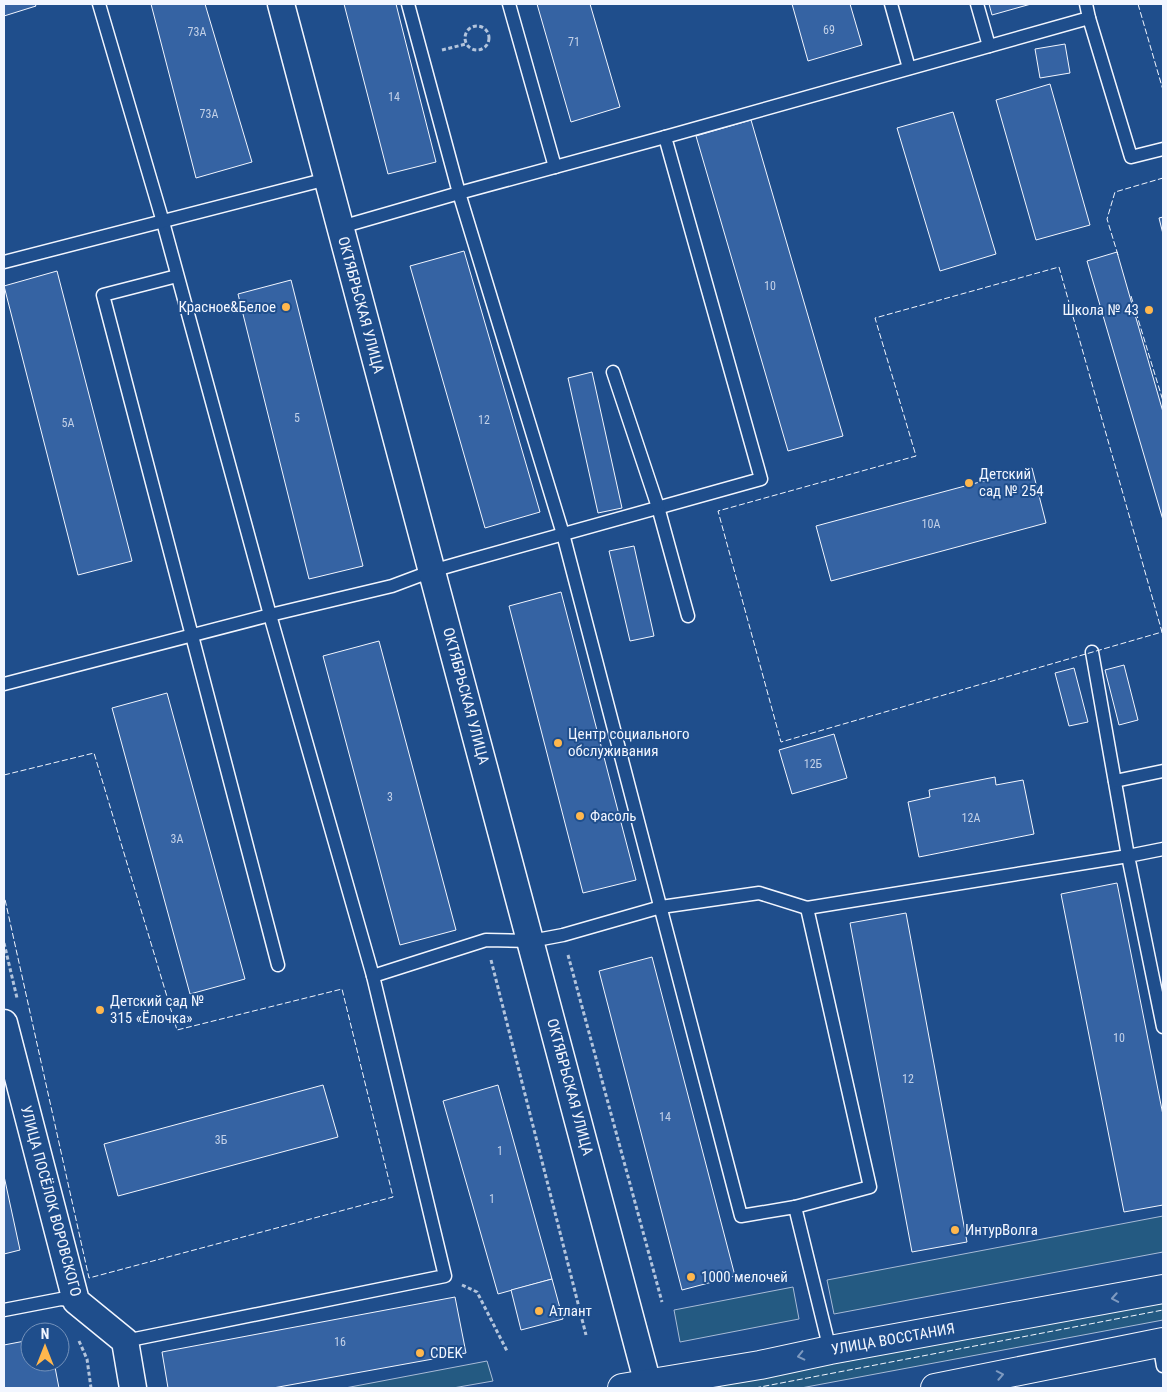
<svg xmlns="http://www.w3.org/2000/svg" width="1167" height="1392" viewBox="0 0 1167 1392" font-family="'Roboto Condensed',sans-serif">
  <rect width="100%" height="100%" fill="#1f4e8c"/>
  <g fill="#245a82" stroke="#a8bbd7">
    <polygon points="1163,1216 1163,1252 834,1314 827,1280"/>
    <polygon points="793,1287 799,1319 680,1342 674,1310"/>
    <polygon points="1163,1302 1163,1320 801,1388 718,1388 724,1384"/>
    <polygon points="487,1361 493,1381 453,1388 345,1388"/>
  </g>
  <g fill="#3563a3" stroke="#f2f6ff">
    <polygon points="4,4 35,4 36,6 4,16"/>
    <polygon points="151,4 205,4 252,162 196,178"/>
    <polygon points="344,4 396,4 436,162 388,174"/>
    <polygon points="537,4 590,4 620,107 571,122"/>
    <polygon points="792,4 850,4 862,45 808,61"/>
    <polygon points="989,4 1031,4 992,15"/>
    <polygon points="1065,44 1070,73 1040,78 1035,49"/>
    <polygon points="1050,84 1090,225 1036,240 996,100"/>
    <polygon points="953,112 996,254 940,271 897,128"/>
    <polygon points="751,120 843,436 788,451 696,136"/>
    <polygon points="1163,217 1163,234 1159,218"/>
    <polygon points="464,251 540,512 485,528 410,266"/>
    <polygon points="1117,252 1163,412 1163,520 1087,261"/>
    <polygon points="57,271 132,561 78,575 4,286"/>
    <polygon points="291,280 363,566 309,579 238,294"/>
    <polygon points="592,372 622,508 598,513 568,378"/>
    <polygon points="1032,468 1046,523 831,581 816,526"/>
    <polygon points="634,546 654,636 630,641 609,551"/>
    <polygon points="561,592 636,880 583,893 509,606"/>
    <polygon points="379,641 456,930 400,945 323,656"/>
    <polygon points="1124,665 1138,720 1119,725 1105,670"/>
    <polygon points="1074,668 1088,722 1069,726 1055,673"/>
    <polygon points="167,693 245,979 190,994 112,708"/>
    <polygon points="834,734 847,778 792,794 779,750"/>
    <polygon points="995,777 996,785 1023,780 1034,834 919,857 908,802 930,797 929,790"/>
    <polygon points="1117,883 1163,1115 1163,1205 1124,1212 1061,894"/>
    <polygon points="906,913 967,1242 912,1252 850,923"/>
    <polygon points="652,957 735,1276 682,1290 599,971"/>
    <polygon points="323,1085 338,1137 118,1196 104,1144"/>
    <polygon points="498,1085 552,1279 498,1294 443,1101"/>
    <polygon points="4,1176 20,1250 4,1254"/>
    <polygon points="552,1279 563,1319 521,1330 511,1290"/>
    <polygon points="455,1297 466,1353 273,1388 168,1388 162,1352"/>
    <polygon points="30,1340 30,1362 54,1362 59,1388 4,1388 4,1345"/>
  </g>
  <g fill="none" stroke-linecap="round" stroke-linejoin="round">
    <defs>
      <g id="service">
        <polyline points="99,4 163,222 270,615 392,586 432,571 467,561 761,479 665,137 1089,18 1086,4"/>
        <polyline points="408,4 459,193 665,137"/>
        <polyline points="509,4 555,167"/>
        <polyline points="891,4 909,68"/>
        <polyline points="977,4 989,46"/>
        <polyline points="1089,18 1131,157 1163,149"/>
        <polyline points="341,227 459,193 563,534 741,1216 795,1207 870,1187 807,908"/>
        <polyline points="4,262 327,179"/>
        <polyline points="177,276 103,295 278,965"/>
        <polyline points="613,372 658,507 688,616"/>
        <polyline points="4,684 270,615 373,976 486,940 531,941 563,935 661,907 759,893 807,908 1128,856 1092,652"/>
        <polyline points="1115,781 1163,771"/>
        <polyline points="1163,849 1128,856 1163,1027"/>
        <polyline points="795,1207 830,1350"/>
        <polyline points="4,1310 61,1299 76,1301"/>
        <polyline points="125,1341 445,1276 373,976"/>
        <polyline points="1159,1343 1163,1366"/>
      </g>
      <g id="minor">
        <polyline points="281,4 649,1388"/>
        <polyline points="4,1023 76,1301 125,1341 133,1388"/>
      </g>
      <g id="secondary">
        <polyline points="622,1388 760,1365 830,1350 1163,1289"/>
        <polyline points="935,1388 1163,1342"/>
      </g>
    </defs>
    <use href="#service" stroke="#f2f6ff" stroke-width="15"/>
    <use href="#minor" stroke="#f2f6ff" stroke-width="29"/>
    <use href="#secondary" stroke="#f2f6ff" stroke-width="30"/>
    <g stroke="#b3c4dc" stroke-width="3" stroke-dasharray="4 2.5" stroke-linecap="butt">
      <circle cx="477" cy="38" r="12"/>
      <polyline points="442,50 466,44"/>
      <polyline points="4,943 17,998"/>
      <polyline points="568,955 662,1302"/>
      <polyline points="491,960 586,1335"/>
      <polyline points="462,1285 477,1292 507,1351"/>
      <polyline points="79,1341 87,1359 91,1388"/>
    </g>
    <use href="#service" stroke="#1f4e8c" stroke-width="12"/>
    <use href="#minor" stroke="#1f4e8c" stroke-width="26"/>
    <use href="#secondary" stroke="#1f4e8c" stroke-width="28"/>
    <g stroke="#f2f6ff" stroke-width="1" stroke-dasharray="6 2.5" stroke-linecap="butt">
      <polyline points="1138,4 1163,90"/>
      <polyline points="1118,255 1107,219 1115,192 1163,178"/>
      <polygon points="1059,267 1162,632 781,742 718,511 916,456 875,318"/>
      <polyline points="1131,296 1163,401"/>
      <polyline points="4,775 94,753 177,1030 342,989 393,1197 89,1278 4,895"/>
      <polyline points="755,1388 1163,1310"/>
    </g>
  </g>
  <defs><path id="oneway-chevron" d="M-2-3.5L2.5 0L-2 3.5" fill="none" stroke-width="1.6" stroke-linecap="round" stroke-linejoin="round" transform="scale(1.25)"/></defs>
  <g stroke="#7e9ac0">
    <use href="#oneway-chevron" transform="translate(1115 1298) rotate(170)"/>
    <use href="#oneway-chevron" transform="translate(801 1356) rotate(167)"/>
    <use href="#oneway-chevron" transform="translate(1000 1375) rotate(-11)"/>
  </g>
  <g fill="#ffb74d" stroke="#1f4e8c" stroke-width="2">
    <circle cx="286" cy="307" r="5"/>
    <circle cx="1149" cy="310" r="5"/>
    <circle cx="969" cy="483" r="5"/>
    <circle cx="558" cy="743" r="5"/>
    <circle cx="580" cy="816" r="5"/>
    <circle cx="100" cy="1010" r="5"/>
    <circle cx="955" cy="1230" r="5"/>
    <circle cx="691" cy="1277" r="5"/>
    <circle cx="539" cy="1311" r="5"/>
    <circle cx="420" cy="1353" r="5"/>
  </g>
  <g text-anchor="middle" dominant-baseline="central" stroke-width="4" stroke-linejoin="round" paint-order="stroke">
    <g font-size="12" fill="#c3d1e8">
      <text x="829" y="30">69</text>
      <text x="197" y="32">73А</text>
      <text x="574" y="42">71</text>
      <text x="394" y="97">14</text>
      <text x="209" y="114">73А</text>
      <text x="770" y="286">10</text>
      <text x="297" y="418">5</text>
      <text x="484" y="420">12</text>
      <text x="68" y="423">5А</text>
      <text x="931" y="524">10А</text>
      <text x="813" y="764">12Б</text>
      <text x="390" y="797">3</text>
      <text x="971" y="818">12А</text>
      <text x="177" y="839">3А</text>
      <text x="1119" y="1038">10</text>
      <text x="908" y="1079">12</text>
      <text x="665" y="1117">14</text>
      <text x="221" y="1140">3Б</text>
      <text x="500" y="1151">1</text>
      <text x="492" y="1199">1</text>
      <text x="340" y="1342">16</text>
    </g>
    <g font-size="15" fill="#f2f6ff" stroke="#1f4e8c">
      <text transform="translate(361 305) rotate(75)">ОКТЯБРЬСКАЯ УЛИЦА</text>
      <text transform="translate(466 696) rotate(75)">ОКТЯБРЬСКАЯ УЛИЦА</text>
      <text transform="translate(570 1087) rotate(75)">ОКТЯБРЬСКАЯ УЛИЦА</text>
      <text transform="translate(51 1201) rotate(75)">УЛИЦА ПОСЁЛОК ВОРОВСКОГО</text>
      <text transform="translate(893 1339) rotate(-10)">УЛИЦА ВОССТАНИЯ</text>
    </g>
    <g font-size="15" fill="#f2f6ff" stroke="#1f4e8c" text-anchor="start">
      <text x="276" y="307" text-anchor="end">Красное&amp;Белое</text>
      <text x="1139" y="310" text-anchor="end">Школа № 43</text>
      <text x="979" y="474">Детский<tspan x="979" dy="17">сад № 254</tspan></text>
      <text x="568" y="734">Центр социального<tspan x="568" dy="17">обслуживания</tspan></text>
      <text x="590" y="816">Фасоль</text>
      <text x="110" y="1001">Детский сад №<tspan x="110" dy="17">315 «Ёлочка»</tspan></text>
      <text x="965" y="1230">ИнтурВолга</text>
      <text x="701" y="1277">1000 мелочей</text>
      <text x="549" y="1311">Атлант</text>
      <text x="430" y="1353">CDEK</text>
    </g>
  </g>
  <rect width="1167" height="1392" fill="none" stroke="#f2f6ff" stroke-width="10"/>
  <g transform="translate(45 1347)"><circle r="24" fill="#1f4e8c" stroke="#7391ba"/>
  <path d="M0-4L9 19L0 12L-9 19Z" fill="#ffb74d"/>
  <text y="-8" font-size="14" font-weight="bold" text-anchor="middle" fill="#f2f6ff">N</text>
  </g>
</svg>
